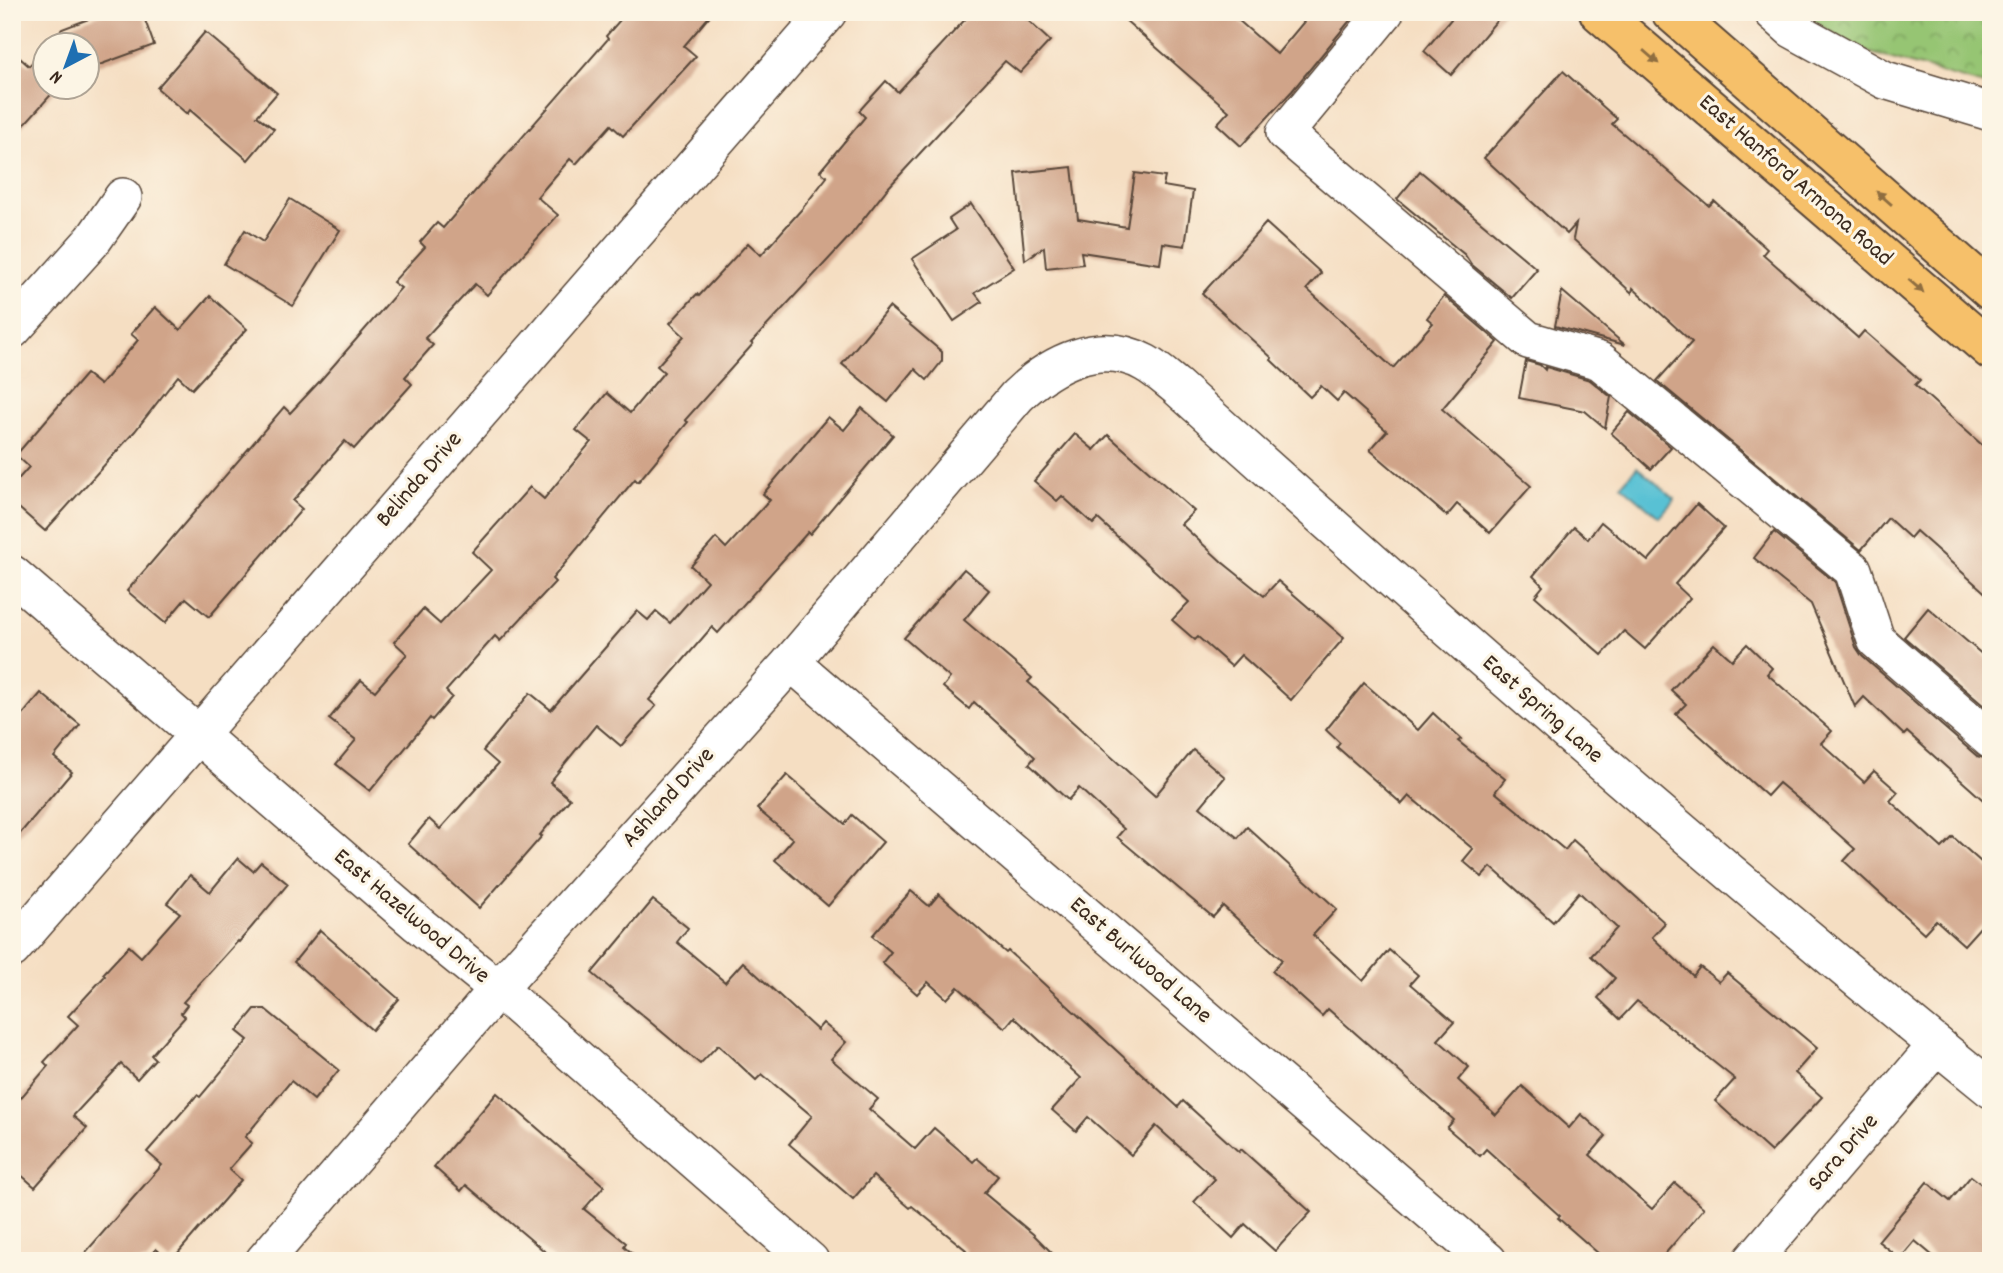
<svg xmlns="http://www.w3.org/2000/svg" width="2003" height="1273" viewBox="0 0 2003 1273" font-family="Dekko,sans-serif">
  <defs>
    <pattern id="park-crowns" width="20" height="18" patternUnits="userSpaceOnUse" patternTransform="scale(1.75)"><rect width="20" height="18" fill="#96c573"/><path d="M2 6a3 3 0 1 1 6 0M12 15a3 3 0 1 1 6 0" fill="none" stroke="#7ca05e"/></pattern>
  </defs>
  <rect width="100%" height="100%" fill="#fcf5e5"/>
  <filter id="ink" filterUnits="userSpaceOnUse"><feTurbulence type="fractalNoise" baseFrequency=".0143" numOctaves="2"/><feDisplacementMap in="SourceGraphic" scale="14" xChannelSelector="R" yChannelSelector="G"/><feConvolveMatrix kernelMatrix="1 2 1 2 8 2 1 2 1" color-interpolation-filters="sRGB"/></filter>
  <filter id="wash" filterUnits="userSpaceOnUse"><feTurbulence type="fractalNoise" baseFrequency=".00686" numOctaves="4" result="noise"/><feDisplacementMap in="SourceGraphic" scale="28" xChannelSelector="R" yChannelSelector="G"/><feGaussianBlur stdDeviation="1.57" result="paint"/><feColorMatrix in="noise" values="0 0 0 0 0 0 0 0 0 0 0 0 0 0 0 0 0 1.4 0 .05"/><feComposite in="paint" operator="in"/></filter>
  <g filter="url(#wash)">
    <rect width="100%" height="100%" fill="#f5dec2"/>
    <polygon fill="url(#park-crowns)" stroke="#687848" stroke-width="2" points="1800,12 1991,12 1991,87 1857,49"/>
    <polygon fill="#58c1d4" stroke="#4a7679" stroke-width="2" points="1637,467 1675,499 1659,517 1621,485"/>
    <g id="blocks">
      <g fill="#d0a489">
        <polygon points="107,12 142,12 154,45 88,69 88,46 47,46 62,29"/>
        <polygon points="627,12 713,12 684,46 696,56 623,136 611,125 576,164 570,159 537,197 558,215 487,295 475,284 425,338 433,345 405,377 412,384 354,449 345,441 293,501 302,509 209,617 186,598 165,623 127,591 284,407 290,413 320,381 401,288 393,282 425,247 420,242 437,223 443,228 608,39 606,36"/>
        <polygon points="972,12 1019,12 1050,41 1020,73 1005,61 887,189 850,236 751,343 753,344 685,420 688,422 638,482 635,479 552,579 555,582 500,641 495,636 446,691 452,697 432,720 430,718 370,791 336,764 356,740 329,719 361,680 375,691 407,654 394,642 423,609 440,624 491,570 472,552 530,487 544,499 591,442 576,430 607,393 630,413 664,372 657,366 684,336 670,323 697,294 699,296 748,243 761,255 801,210 827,177 820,171 865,117 859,111 886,81 898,92"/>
        <polygon points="1116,12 1229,12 1277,54 1312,12 1357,12 1292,91 1241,146 1217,124 1229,111"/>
        <polygon points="1457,12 1504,12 1451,75 1424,51"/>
        <polygon points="205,32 277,93 257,116 274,129 248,160 190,110 187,114 157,88"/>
        <polygon points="46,47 46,88 57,88 12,138 12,51 29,66"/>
        <polygon points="1563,71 1617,119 1612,124 1709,206 1714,201 1767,249 1763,254 1858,338 1864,331 1920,380 1915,385 1991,453 1991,598 1916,531 1910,538 1888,518 1861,550 1657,381 1692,342 1633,288 1632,293 1573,239 1576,224 1567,234 1484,158"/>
        <polygon points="1072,167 1078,219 1127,227 1135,173 1165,177 1163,186 1193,191 1185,246 1163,243 1160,264 1081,252 1083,264 1046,268 1044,247 1025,260 1016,173"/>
        <polygon points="1420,171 1537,269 1512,298 1471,264 1465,255 1397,199"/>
        <polygon points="290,199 340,230 293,306 224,264 245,230 263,242"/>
        <polygon points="971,204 1014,268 975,293 982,302 954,321 912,259 956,230 949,219"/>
        <polygon points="1266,223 1321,273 1307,289 1393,368 1433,323 1427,318 1444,296 1498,342 1442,409 1531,486 1490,533 1457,504 1447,516 1370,450 1387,431 1344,393 1337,401 1321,386 1310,397 1271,360 1272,358 1202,294"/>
        <polygon points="1562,291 1625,345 1555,326"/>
        <polygon points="210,296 247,329 192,389 178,376 135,431 45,531 12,502 12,486 29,467 16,455 86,374 100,385 138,340 131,334 155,307 180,330"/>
        <polygon points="889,307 942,352 942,361 927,380 915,369 888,402 842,364"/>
        <polygon points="1526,361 1540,365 1545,370 1546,367 1590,380 1611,397 1605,428 1585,411 1519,398"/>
        <polygon points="862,408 893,435 810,534 808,532 718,633 712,627 649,700 656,706 621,746 596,725 550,782 570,799 540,835 542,836 479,908 408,844 429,819 440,829 498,764 483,751 530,693 551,710 637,611 648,620 656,611 670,623 707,581 691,566 716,538 726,548 770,500 763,494 828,417 844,430"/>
        <polygon points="1629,412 1671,447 1651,469 1611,433"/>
        <polygon points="1075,434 1094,450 1108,435 1194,511 1181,524 1222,562 1264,596 1278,581 1344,638 1291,700 1241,655 1231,666 1198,637 1195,640 1172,620 1189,602 1098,519 1093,524 1062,496 1057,501 1034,481"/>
        <polygon points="1697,504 1724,528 1675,584 1690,598 1645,649 1624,631 1602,655 1535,596 1543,586 1533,576 1574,527 1588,539 1601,522 1648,561"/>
        <polygon points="1774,532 1835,582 1856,647 1862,656 1977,756 1991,760 1991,807 1907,732 1904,735 1864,697 1855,707 1811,604 1754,558"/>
        <polygon points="964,569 989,590 964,620 1032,678 1028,682 1155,796 1193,750 1225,777 1200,807 1238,838 1247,827 1337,909 1313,935 1363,981 1389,950 1418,975 1410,984 1454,1022 1438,1040 1469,1067 1458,1080 1496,1115 1522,1086 1569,1128 1581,1114 1606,1136 1590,1155 1652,1209 1675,1183 1704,1208 1659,1261 1607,1261 1558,1218 1560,1216 1486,1149 1480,1156 1447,1128 1454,1120 1328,1009 1322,1016 1272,971 1282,960 1223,906 1213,917 1117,837 1124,829 1079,788 1068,800 1029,764 1035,757 974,702 969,709 943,687 950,678 904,638"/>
        <polygon points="1928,608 1991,662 1991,712 1904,637"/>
        <polygon points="1714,644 1732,660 1747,644 1772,668 1767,674 1832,731 1821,743 1864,782 1874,771 1898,792 1890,801 1942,848 1953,837 1991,871 1991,915 1964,945 1936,920 1924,933 1844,861 1855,849 1809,808 1779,783 1767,796 1676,714 1686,704 1671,690"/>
        <polygon points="1364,683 1418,730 1433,713 1461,739 1458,741 1505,779 1495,792 1565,850 1573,840 1665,923 1652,937 1693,976 1700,967 1719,982 1727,973 1817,1048 1795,1073 1822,1097 1771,1152 1715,1101 1735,1079 1637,1001 1620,1019 1598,998 1615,978 1591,956 1617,928 1579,892 1553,922 1491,867 1482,877 1463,861 1473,849 1409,796 1402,804 1337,747 1340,743 1326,730"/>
        <polygon points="41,693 80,725 54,757 72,772 12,843 12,727"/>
        <polygon points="787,775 845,824 852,815 883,842 828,906 775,860 793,839 757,809"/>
        <polygon points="238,858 253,871 261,862 288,884 239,942 238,941 183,1002 187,1005 181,1013 185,1017 151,1055 155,1059 137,1079 121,1064 73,1116 87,1128 35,1187 12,1167 12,1108 48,1066 44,1062 78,1025 68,1016 105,976 103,974 129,946 141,957 180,913 167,903 190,875 210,892"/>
        <polygon points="911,891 929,906 939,894 1006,953 1008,951 1178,1107 1183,1101 1239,1152 1241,1149 1311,1212 1275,1251 1245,1224 1233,1238 1194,1202 1215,1179 1156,1126 1131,1155 1088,1117 1076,1131 1052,1110 1081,1078 1014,1017 1005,1028 958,987 947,999 928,982 917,994 882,963 891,952 872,936"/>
        <polygon points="653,900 688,928 677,942 725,982 743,962 817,1030 823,1023 846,1042 831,1059 878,1099 869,1109 915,1149 934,1128 973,1162 977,1158 998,1176 984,1193 1033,1234 1060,1261 957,1261 966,1250 912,1206 910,1208 873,1176 853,1199 789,1144 812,1116 762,1074 756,1080 718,1045 700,1064 592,973"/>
        <polygon points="320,930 399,999 372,1030 294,962"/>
        <polygon points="255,1009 265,1009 339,1070 314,1100 291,1081 245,1137 252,1143 229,1169 241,1180 171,1261 156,1249 146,1261 78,1261 162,1165 147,1152 197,1095 200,1097 248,1040 237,1031"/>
        <polygon points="497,1093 604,1186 584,1209 626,1243 624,1246 641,1261 556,1261 466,1185 461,1191 434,1167"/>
        <polygon points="1971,1176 1991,1192 1991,1261 1939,1261 1915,1241 1900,1259 1878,1241 1927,1182 1950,1201"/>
      </g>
    </g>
  </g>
  <g filter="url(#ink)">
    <use href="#blocks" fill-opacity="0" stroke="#574537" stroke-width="2"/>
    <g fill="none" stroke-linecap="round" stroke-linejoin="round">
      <defs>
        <g id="minor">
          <polyline points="1385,12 1285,133 1528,340 1600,361 1853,570 1876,640 1991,740"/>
          <polyline points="1773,12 1792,29 1885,80 1991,112"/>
          <polyline points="12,330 93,240 123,197"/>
          <polyline points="12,574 418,924 498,989 810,1261"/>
          <polyline points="791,662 1488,1261"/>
          <polyline points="12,949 828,12"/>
          <path d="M 264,1261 L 498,989 L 791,662 L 1017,396 C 1051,363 1100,338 1145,363 C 1156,369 1166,378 1176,386 C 1442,626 1712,863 1991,1089"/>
          <polyline points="1752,1261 1937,1045"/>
        </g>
        <g id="major">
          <polyline points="1599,12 1991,350"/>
          <polyline points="1671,12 1991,291"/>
        </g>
      </defs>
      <use href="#minor" stroke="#574537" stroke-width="40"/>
      <use href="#major" stroke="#574537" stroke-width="42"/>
      <use href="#minor" stroke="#fff" stroke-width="37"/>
      <use href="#major" stroke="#f6c06b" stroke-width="38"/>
    </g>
    <defs><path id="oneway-solid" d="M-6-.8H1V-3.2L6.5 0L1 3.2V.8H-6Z" transform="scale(1.75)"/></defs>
    <g fill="#8f6e41">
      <use href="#oneway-solid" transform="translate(1651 57) rotate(41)"/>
      <use href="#oneway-solid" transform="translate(1884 198) rotate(-139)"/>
      <use href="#oneway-solid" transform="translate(1916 286) rotate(41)"/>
    </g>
  </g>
  <g text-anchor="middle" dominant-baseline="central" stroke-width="6" stroke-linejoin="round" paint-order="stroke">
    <g font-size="24" fill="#3b2a1e" stroke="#fcf5e5">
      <text transform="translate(1795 181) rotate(41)">East Hanford Armona Road</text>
      <text transform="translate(420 480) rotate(-49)">Belinda Drive</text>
      <text transform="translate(1542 710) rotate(41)">East Spring Lane</text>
      <text transform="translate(669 798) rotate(-48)">Ashland Drive</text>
      <text transform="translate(411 917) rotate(40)">East Hazelwood Drive</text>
      <text transform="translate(1140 961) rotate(41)">East Burlwood Lane</text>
      <text transform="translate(1844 1153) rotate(-49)">Sara Drive</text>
    </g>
  </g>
  <rect width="2003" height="1273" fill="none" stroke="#fcf5e5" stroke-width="42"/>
  <g transform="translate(66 66) rotate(221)"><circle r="33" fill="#fcf5e5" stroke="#afa495" stroke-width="2"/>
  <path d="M0-5L12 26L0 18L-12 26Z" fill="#1f6fb2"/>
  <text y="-10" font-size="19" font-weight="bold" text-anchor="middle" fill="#3b2a1e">N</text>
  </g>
</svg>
